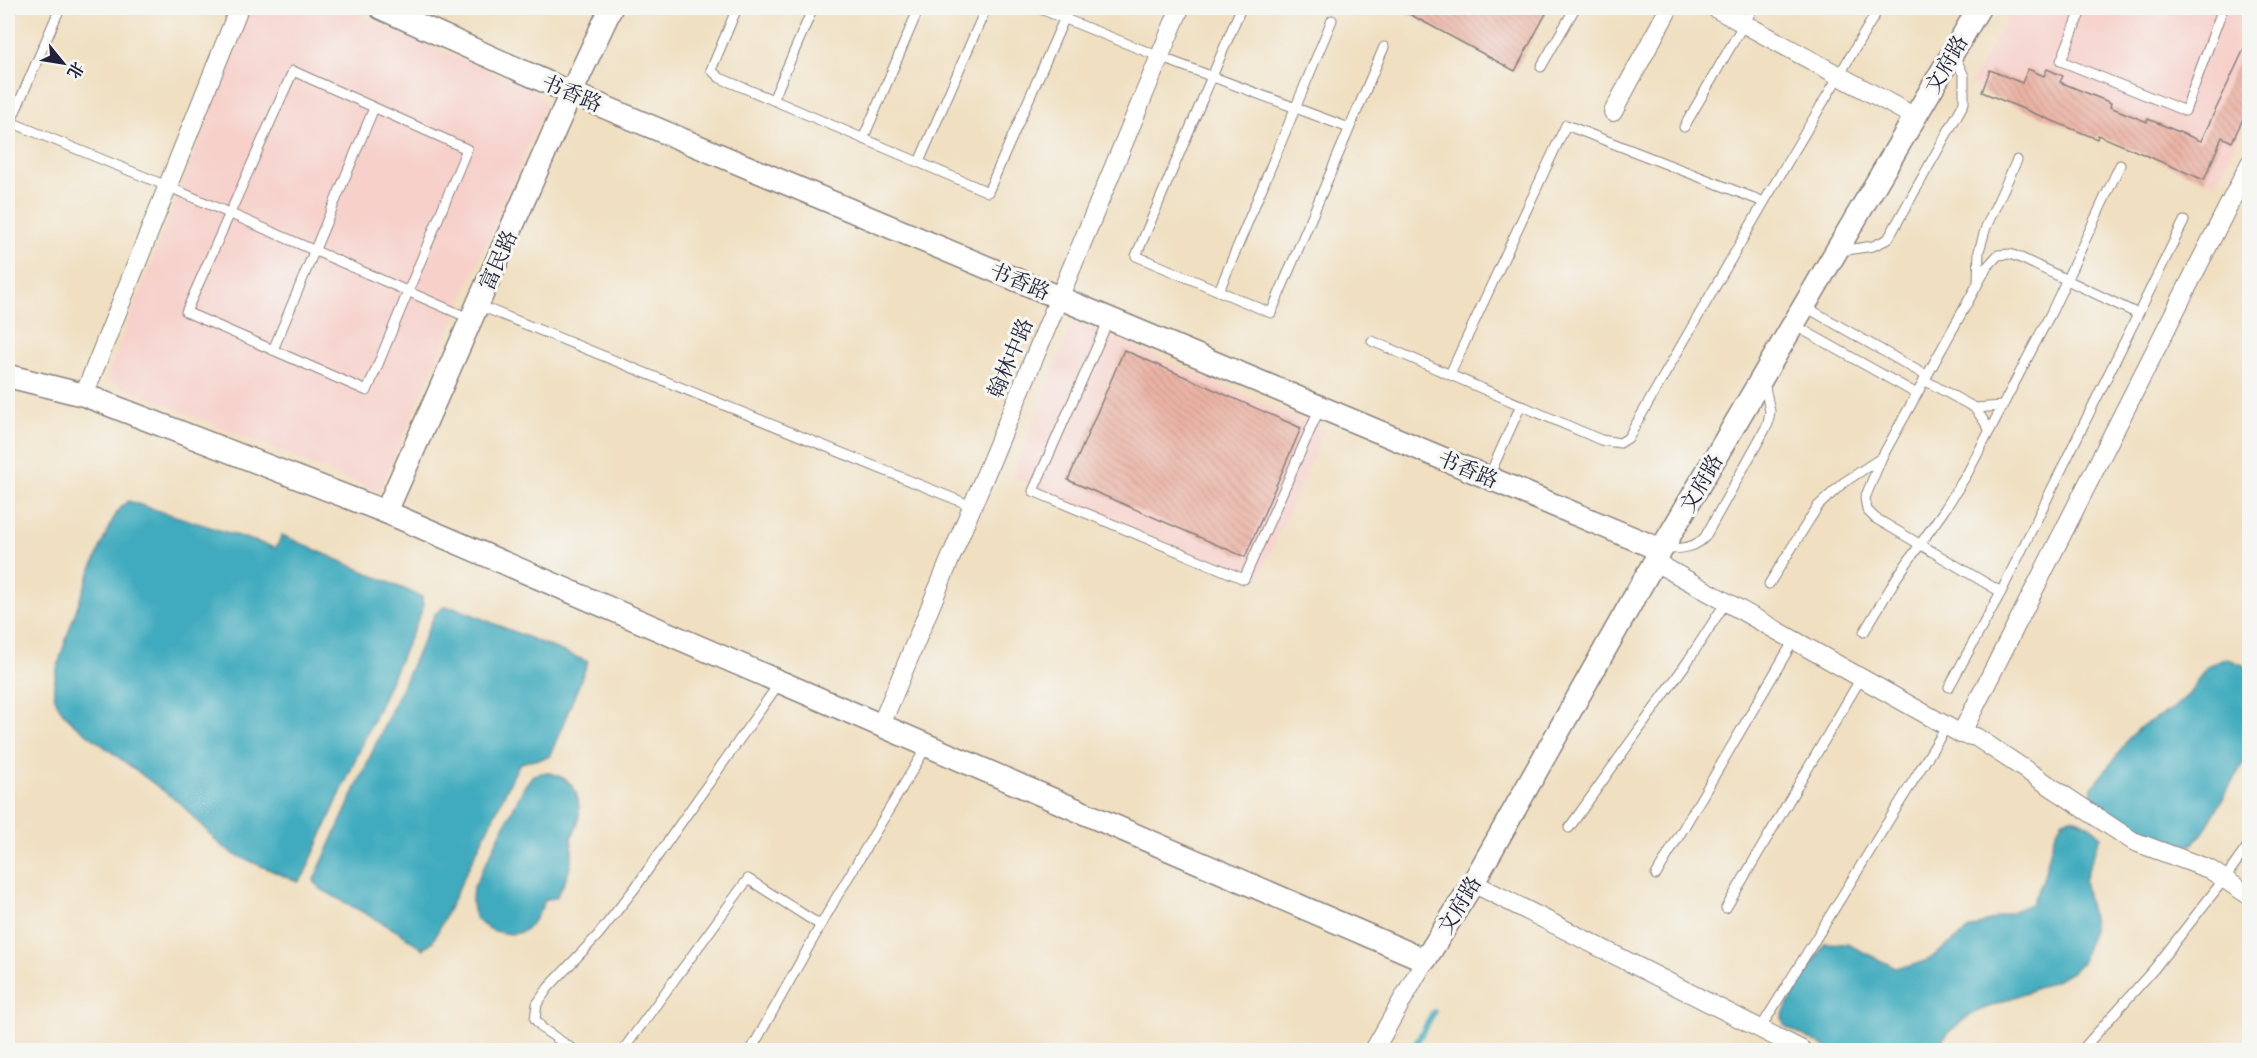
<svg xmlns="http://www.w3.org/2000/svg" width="2257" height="1058" viewBox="0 0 2257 1058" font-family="'Gentium Book Plus','Noto Serif SC',serif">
  <defs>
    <pattern id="building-back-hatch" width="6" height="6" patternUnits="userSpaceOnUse" patternTransform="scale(1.5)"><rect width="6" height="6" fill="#ebb3a5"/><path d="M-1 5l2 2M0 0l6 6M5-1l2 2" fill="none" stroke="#c99a8f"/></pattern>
  </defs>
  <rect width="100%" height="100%" fill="#f6f6f2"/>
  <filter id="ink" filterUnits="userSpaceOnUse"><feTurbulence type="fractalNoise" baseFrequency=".0167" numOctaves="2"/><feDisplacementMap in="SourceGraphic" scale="12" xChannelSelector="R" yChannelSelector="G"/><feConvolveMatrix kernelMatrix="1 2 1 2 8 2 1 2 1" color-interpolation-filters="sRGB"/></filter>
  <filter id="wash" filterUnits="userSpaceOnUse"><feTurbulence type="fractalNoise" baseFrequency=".008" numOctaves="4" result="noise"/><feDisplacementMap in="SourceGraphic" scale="24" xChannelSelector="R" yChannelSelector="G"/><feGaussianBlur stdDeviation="1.35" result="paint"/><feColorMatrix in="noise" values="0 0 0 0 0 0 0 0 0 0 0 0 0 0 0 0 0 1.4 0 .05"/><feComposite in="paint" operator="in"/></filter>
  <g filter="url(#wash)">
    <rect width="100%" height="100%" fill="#f0dfc0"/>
    <g fill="#f7d0ca">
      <polygon points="250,8 343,8 535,91 546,105 379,492 106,380"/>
      <polygon points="2013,8 2249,8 2249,115 2217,184 1970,84"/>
      <polygon points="1074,320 1325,430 1258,581 1012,477"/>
    </g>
    <g fill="#3fabbe" stroke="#30667c" stroke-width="1.5">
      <path d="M 128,501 L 276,548 L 282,535 L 422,597 L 423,608 L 304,875 L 298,882 L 234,854 L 218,843 L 181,804 L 74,724 C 66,716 56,706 54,694 C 49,674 104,531 118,511 C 121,507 125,504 128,501 Z"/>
      <path d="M 444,607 L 456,608 L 588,662 L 550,756 C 539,761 529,759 519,764 L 433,941 L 423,949 L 399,932 L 319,888 L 314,880 L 435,614 Z"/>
      <path d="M 2227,658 L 2249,668 L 2249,753 L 2203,833 L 2191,845 C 2163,848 2110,820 2091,799 L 2092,787 L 2114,760 L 2129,738 L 2143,725 L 2171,710 L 2189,694 L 2207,666 Z"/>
      <path d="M 547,772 C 551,774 557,775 561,777 C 582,787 584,821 571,837 C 575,862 568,877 556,898 L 546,899 C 540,910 533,927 521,932 C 507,937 482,930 475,916 C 471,907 472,899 473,889 L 524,787 L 533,775 Z"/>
      <path d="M 2072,818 C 2084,821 2093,827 2101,836 L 2084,880 L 2093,923 L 2089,943 L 2081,962 L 2072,972 L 2057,980 L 1971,1014 L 1950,1031 L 1933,1050 L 1831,1050 L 1785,1026 L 1782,1017 L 1787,1006 L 1825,943 L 1847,944 L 1894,967 L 1910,966 L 1928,960 L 1970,929 L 2031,904 C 2035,896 2041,887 2043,879 C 2049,858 2051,839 2063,820 Z"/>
    </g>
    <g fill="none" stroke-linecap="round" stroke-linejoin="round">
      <polyline stroke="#3fabbe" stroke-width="6" points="1412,1050 1434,1012"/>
    </g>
    <g id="blocks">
      <g fill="url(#building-back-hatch)">
        <polygon points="1398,8 1549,8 1515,71"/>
        <polygon points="2250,36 2250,104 2232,142 2222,137 2204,180 2098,135 2097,139 1982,92 1990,70 2022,83 2028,69 2044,76 2047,69 2063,76 2060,82 2111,103 2110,107 2147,122 2148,119 2201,141"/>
        <polygon points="1124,350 1301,428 1245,557 1068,480"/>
      </g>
    </g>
  </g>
  <g filter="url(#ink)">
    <use href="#blocks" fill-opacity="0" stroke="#89807e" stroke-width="1.5"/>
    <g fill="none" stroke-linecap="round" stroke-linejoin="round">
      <defs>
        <g id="service">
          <polyline points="737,8 711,70 720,78 773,100"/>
          <polyline points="813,8 773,100 988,192 1069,8"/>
          <polyline points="1038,8 1160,57 1349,128"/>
          <polyline points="1241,8 1136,256 1271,313 1384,47"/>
          <polyline points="2082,8 2061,61 2185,111 2223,8"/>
          <polyline points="1541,67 1575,8"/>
          <polygon points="293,71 467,149 367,391 186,312"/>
          <polyline points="8,121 167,186 471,319"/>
          <polyline points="1684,127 1753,8"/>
          <polyline points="8,128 60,8"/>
          <polyline points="863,139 919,8"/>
          <polyline points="919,162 986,8"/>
          <polyline points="1840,251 1873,246 1888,239 1964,103 1964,76 1954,55"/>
          <polyline points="1978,281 1979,251 1986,227 2017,160"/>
          <polyline points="1219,291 1332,20"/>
          <polyline points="478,305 972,506"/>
          <polyline points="1804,306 1927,376"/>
          <polyline points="1109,319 1033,491 1244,579 1320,408"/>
          <polyline points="1794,325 1917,394"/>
          <polyline points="1372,341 1601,440 1620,443 1628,438 1764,202"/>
          <polyline points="273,350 374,108"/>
          <polyline points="1450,374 1566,125 1764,202 1879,8"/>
          <polyline points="1924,380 1975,408 2002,406"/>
          <polyline points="1975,408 1990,430"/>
          <polyline points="1489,476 1521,405"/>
          <path d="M 1664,550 C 1680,548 1694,549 1705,537 L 1768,424 L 1770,411 L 1764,382"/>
          <polyline points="1769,584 1818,506 1843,483 1881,458"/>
          <polyline points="2001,592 1875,518 1867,510 1865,498 1882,457 1987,267 1998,255 2010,254 2023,259 2138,314"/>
          <polyline points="1864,632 1897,577 1945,509 1967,474 2052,311 2120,165"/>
          <polyline points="1949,687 2001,592 2184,221"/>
          <polyline points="1569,828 1688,661 1726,602"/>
          <polyline points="1656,875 1794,640"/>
          <polyline points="1726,908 1861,678"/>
          <polyline points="1760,1029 1947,726"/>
          <polyline points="574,1050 543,1029 535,1019 537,1004 548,988 598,935 635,888 780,682"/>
          <polyline points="623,1050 748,879 820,925"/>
          <polyline points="751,1050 836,898 927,746"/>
          <polyline points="2082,1050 2154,969 2225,878 2250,843"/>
        </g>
        <g id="minor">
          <polyline points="1715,8 1915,117"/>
          <polyline points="1613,112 1669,8"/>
          <polyline points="84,395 239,8"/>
          <polyline points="1655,562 1961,734 1976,737 2133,841 2209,869 2250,896"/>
          <polyline points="881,725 1180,8"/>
          <polyline points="1961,734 2250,163"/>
          <polyline points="1473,883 1802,1050"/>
          <polyline points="1374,1050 1425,960"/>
        </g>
        <g id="tertiary">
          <polyline points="381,8 571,93 1661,550"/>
          <polyline points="8,376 84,395 386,512 1425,960 1473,883 1661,550 1979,8"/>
          <polyline points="386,512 571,93 611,8"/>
        </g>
      </defs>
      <use href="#service" stroke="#89807e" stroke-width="11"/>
      <use href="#minor" stroke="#89807e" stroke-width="20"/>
      <use href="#tertiary" stroke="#89807e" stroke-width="25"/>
      <use href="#service" stroke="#fff" stroke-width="9"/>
      <use href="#minor" stroke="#fff" stroke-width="18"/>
      <use href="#tertiary" stroke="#fff" stroke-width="22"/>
    </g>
  </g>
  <g text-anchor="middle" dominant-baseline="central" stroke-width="6" stroke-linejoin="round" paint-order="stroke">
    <g font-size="21" fill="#22223b" stroke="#f6f6f2">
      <text transform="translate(1946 64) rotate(-60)">文府路</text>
      <text transform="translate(572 93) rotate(23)">书香路</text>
      <text transform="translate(498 260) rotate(-66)">富民路</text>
      <text transform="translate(1020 281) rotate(23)">书香路</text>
      <text transform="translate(1010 358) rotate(-67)">翰林中路</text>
      <text transform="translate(1468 469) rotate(23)">书香路</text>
      <text transform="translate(1701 483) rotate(-60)">文府路</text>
      <text transform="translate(1459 905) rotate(-59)">文府路</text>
    </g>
  </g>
  <rect width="2257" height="1058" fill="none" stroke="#f6f6f2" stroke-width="30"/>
  <g transform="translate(63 63) rotate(120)" stroke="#f6f6f2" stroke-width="4.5" paint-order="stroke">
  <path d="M0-4.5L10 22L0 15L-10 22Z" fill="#22223b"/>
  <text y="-9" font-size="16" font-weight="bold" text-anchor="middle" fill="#22223b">北</text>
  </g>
</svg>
